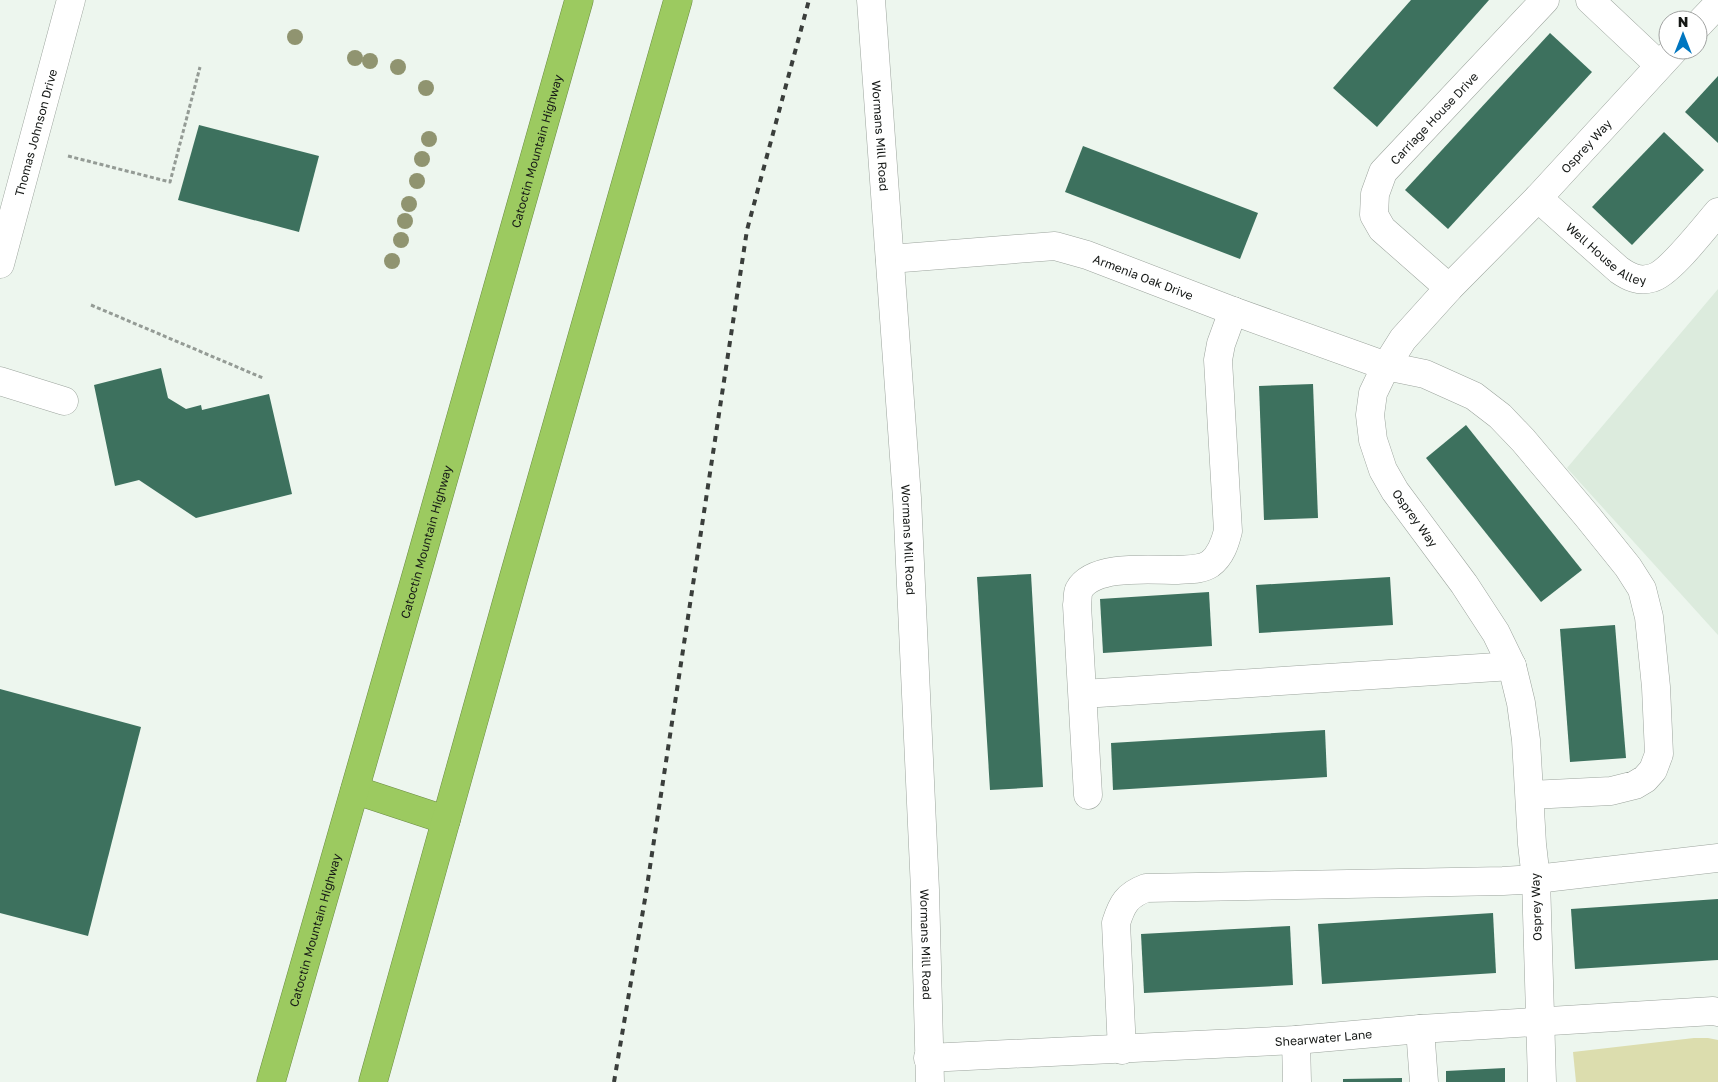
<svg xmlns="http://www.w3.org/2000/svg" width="1718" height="1082" viewBox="0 0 1718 1082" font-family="'Golos Text',sans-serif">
  <rect width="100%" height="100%" fill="#edf6ee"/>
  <polygon fill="#dcebdd" points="1718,289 1718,635 1567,468"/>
  <polygon fill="#dcddae" points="1694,1038 1708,1038 1718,1040 1718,1082 1576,1082 1573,1052"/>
  <g fill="#3d715e">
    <polygon points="1411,0 1489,0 1377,127 1333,88"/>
    <polygon points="1550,33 1592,72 1448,229 1405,190"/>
    <polygon points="1718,76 1718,143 1685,112"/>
    <polygon points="199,125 319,156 299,232 178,200"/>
    <polygon points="1664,132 1704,170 1632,245 1592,207"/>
    <polygon points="1083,146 1258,213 1240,259 1065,192"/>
    <polygon points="161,368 168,398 186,409 201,405 202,410 269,394 292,494 196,518 139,480 115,486 94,385"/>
    <polygon points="1313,384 1318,518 1264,520 1259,386"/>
    <polygon points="1466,425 1582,570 1541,602 1426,458"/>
    <polygon points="1031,574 1043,787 990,790 977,577"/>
    <polygon points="1390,577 1393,625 1259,633 1256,585"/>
    <polygon points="1209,592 1212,646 1103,653 1100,599"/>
    <polygon points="1615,625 1626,758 1570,762 1560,629"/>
    <polygon points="0,689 141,727 88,936 0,913"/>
    <polygon points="1325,730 1327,777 1113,790 1111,743"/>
    <polygon points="1718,899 1718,960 1575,969 1571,909"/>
    <polygon points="1493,913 1496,973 1322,984 1318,924"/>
    <polygon points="1290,926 1293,985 1144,993 1141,934"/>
    <polygon points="1505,1068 1505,1082 1446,1082 1446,1071"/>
    <polygon points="1402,1078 1402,1082 1343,1082 1343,1079"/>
  </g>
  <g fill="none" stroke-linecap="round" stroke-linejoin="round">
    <defs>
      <g id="minor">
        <path id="s1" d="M 871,0 L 907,498 L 925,890 L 930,1082"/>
        <polyline points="1590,0 1659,65"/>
        <polyline points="1698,25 1718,4"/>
        <path id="s2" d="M 1538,198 L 1619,270 C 1629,277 1639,282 1652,278 C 1669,274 1705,227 1718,212"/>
        <path id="s3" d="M 890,259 L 1055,246 L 1087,255 L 1233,311 L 1386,366 L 1425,374 L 1474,396 L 1500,416 L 1523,440 L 1587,516 L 1628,567 L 1642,589 L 1649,617 L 1656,687 L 1659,754 L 1653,770 L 1645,779 L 1635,785 L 1611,791 L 1530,795"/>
        <path id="s4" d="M 0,264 L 71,0"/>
        <path id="s5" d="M 1449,288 L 1382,229 L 1374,215 L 1375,194 L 1383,172 L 1545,0"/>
        <polyline points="0,381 64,401"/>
        <polyline points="1083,694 1512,666"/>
        <path d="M 1088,795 L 1077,605 C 1078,600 1077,594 1079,590 C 1093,564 1152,570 1177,570 C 1188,569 1201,570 1210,564 C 1221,556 1225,543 1228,531 L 1218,360 L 1221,344 L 1233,311"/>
        <polyline points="1420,1029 1424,1082"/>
        <polyline points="1296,1040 1297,1082"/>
        <path d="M 1122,1050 L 1116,923 C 1122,904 1127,895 1146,888 L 1503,881 L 1536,879 L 1718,858"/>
        <path id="s6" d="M 928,1058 L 1296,1040 L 1420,1029 L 1713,1011 L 1718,1012"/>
        <path id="s7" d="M 1542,1082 L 1536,879 L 1532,844 L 1526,740 L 1521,703 L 1512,666 L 1496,633 L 1464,584 L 1395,491 L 1383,470 L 1373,440 L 1370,415 L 1373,393 L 1386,366 L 1403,339 L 1449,288 L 1538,198 L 1674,50"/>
      </g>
      <g id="highway">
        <polyline points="355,790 446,820"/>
        <path id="s8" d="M 271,1082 L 420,562 L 579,0"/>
        <polyline points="373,1082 514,576 678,0"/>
      </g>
    </defs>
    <use href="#minor" stroke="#9ca49d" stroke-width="29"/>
    <use href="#highway" stroke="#6d8c46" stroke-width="29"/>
    <g stroke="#949b95" stroke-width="3" stroke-dasharray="4 2.5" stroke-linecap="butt">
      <polyline points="68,156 170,182 200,67"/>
      <polyline points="91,305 263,378"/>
    </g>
    <use href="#minor" stroke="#fff" stroke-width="28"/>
    <use href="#highway" stroke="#9cca60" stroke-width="28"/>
    <polyline stroke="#3a3e3b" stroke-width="4" stroke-dasharray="6 6" stroke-linecap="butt" points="614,1082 646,893 747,230 809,0"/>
  </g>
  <g fill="#909470">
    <circle cx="295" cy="37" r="8"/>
    <circle cx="355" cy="58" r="8"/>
    <circle cx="370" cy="61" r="8"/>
    <circle cx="398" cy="67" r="8"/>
    <circle cx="426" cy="88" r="8"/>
    <circle cx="429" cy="139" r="8"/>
    <circle cx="422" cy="159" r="8"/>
    <circle cx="417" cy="181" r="8"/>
    <circle cx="409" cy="204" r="8"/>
    <circle cx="405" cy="221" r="8"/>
    <circle cx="401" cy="240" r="8"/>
    <circle cx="392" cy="261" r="8"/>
  </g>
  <g text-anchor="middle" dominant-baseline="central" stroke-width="4" stroke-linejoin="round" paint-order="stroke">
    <g font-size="12" fill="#151816" stroke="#fff">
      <text stroke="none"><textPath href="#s5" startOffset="224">Carriage House Drive</textPath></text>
      <text stroke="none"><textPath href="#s4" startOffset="136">Thomas Johnson Drive</textPath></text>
      <text stroke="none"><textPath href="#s1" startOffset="136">Wormans Mill Road</textPath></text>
      <text stroke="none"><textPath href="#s7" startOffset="1060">Osprey Way</textPath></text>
      <text stroke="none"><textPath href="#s8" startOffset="968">Catoctin Mountain Highway</textPath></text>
      <text stroke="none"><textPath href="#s2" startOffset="89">Well House Alley</textPath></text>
      <text stroke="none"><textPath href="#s3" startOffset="259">Armenia Oak Drive</textPath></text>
      <text transform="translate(1415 518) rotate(54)">Osprey Way</text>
      <text stroke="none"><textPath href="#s8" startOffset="562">Catoctin Mountain Highway</textPath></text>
      <text stroke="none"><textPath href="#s1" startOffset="541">Wormans Mill Road</textPath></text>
      <text transform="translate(1536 907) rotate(-92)">Osprey Way</text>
      <text stroke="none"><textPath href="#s8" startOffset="158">Catoctin Mountain Highway</textPath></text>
      <text stroke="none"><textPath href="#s1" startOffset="946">Wormans Mill Road</textPath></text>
      <text stroke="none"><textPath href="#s6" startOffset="396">Shearwater Lane</textPath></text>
    </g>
  </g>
  <g transform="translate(1683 35)"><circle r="24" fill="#ffffff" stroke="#a1a3a2"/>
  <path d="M0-4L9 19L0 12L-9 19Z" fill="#0076c0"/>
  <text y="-8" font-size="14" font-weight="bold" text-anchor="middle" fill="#151816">N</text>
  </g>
</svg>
